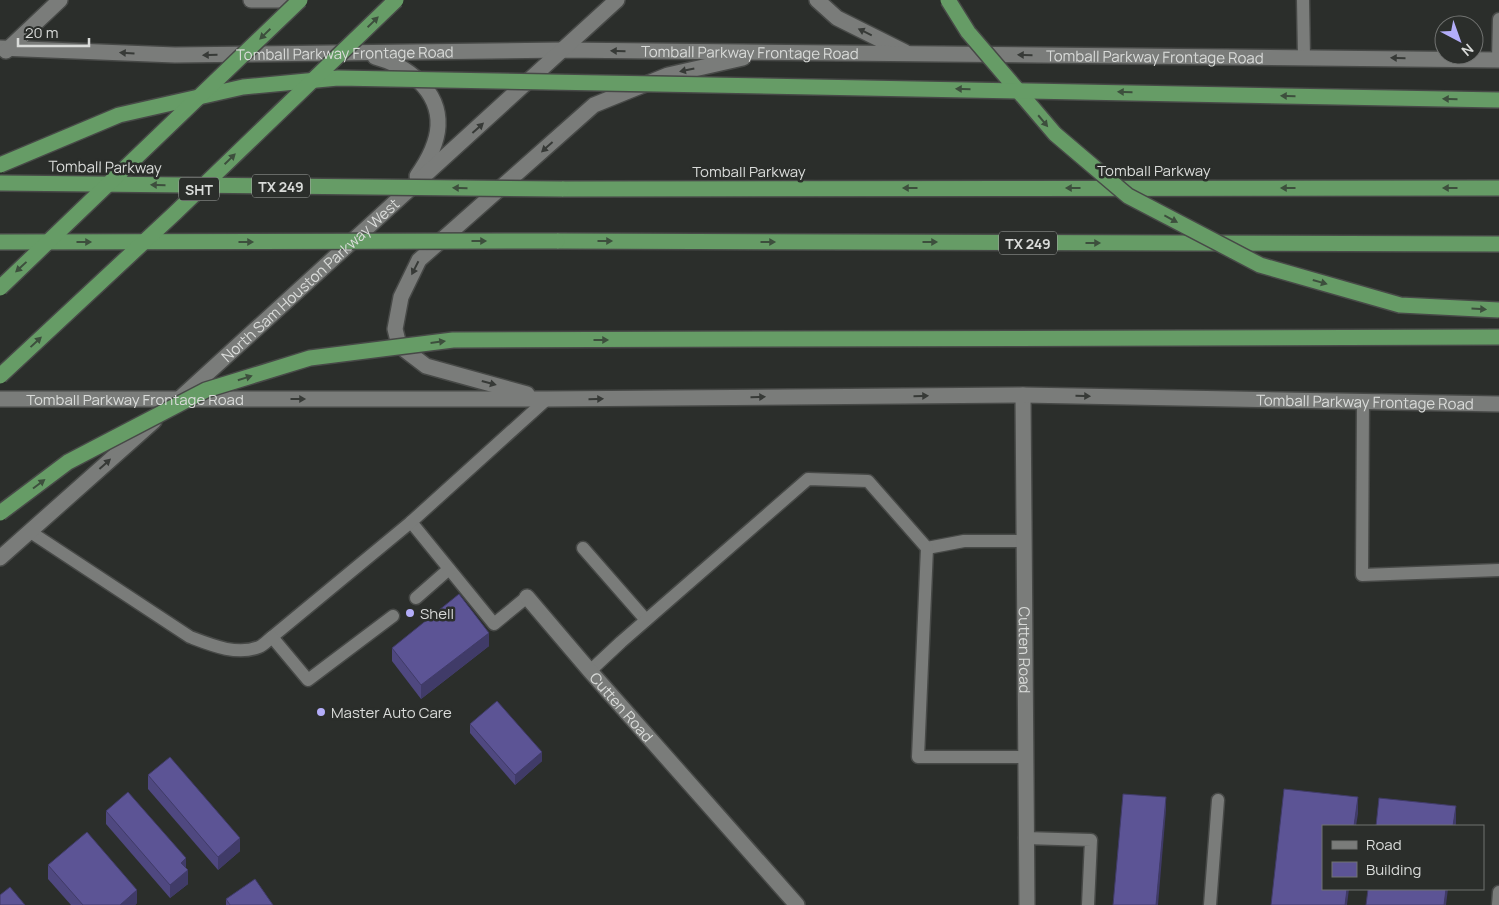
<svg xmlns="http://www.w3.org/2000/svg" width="1499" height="905" viewBox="0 0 1499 905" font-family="Manrope,sans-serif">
  <rect width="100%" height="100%" fill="#2b2e2b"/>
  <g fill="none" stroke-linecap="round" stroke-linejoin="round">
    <defs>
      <g id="lane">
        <polyline points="1303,0 1304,57"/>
        <polyline points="1498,60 1499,19"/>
        <polyline points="1363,401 1362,575 1499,570"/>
        <polyline points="411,522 494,624 527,597"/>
        <path d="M 29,531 L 190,637 C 211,645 237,656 259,647 C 264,645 268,640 272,637 L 411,522 L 547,399"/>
        <polyline points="583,548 646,620"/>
        <polyline points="927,548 964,541 1024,541"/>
        <polyline points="416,598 449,569"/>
        <polyline points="272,637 308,680 393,616"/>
        <polyline points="590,671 621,642 808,479 868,481 927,548 918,757 1025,757"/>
        <polyline points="1025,838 1091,840 1088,905"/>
        <polyline points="1210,905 1218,800"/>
        <polyline points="1498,905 1499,892"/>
      </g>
      <g id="street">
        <path id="s1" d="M 527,597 L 590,671 L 797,905"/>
      </g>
      <g id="secondary">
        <polyline points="251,0 287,0"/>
        <polyline points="817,0 837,18 905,52"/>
        <path id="s2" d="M 0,48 L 175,55 L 563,50 L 1499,60"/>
        <polyline points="6,51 60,0"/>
        <path d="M 375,57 C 406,65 440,90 438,126 C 437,144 427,162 417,176"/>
        <polyline points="527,394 426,366 405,350 398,341 395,329 401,297 419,260 594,105 668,75 743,58"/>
        <path id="s3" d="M 1023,395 L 1027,905"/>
        <path id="s4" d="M 0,399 L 547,399 L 1023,395 L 1499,404"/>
        <path id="s5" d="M 177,401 L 617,0"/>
        <polyline points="0,558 154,421"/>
      </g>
      <g id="highway">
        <polyline points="562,189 1499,188"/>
        <polyline points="557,241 1499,244"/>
      </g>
    </defs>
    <use href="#lane" stroke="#474947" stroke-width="15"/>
    <use href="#street" stroke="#474947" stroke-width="18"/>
    <use href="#secondary" stroke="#474947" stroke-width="18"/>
    <use href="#highway" stroke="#474947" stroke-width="18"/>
    <use href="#lane" stroke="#7a7c7a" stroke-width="12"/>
    <use href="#street" stroke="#7a7c7a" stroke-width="15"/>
    <use href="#secondary" stroke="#7a7c7a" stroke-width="15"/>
    <use href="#highway" stroke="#669c66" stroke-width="15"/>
    <defs>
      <g id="highway-bridge">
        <polyline points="948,0 968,32 1055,134 1128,196 1260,265 1400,305 1499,310"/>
        <polyline points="0,165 119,115 243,87 338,78 1499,100"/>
        <polyline points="0,183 562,189"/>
        <polyline points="0,242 557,241"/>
        <polyline points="0,288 300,0"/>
        <polyline points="0,376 175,213 396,0"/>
        <polyline points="0,513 68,462 206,390 310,358 453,340 1499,337"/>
      </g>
    </defs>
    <use href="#highway-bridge" stroke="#474947" stroke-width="18" stroke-linecap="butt"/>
    <use href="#highway-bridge" stroke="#669c66" stroke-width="15"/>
  </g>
  <g fill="#4f4880">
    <polygon points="489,646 421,699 392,661 392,648"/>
    <polygon points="470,724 542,761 515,785 470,733"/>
    <polygon points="148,775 240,851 218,870 148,789"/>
    <polygon points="106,811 186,868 188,884 170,898 106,824"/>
    <polygon points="48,865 137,903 135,905 71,905 48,879"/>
    <polygon points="226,899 273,905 226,905"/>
  </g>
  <g fill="#403b68">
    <polygon points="489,633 489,646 421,699 421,685"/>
    <polygon points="542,752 542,761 515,785 515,775"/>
    <polygon points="1166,797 1166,810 1158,905 1156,905"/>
    <polygon points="1358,797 1358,814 1356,826 1354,826"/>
    <polygon points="1456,806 1456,824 1455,826 1453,826"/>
    <polygon points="240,838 240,851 218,870 218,857"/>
    <polygon points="186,858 186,872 181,863"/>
    <polygon points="188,870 188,884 170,898 170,885"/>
    <polygon points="1347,889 1349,889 1347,905 1345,905"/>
    <polygon points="1446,889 1448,889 1446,905 1444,905"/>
    <polygon points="137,890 137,903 135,905 120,905"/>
  </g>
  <g fill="#5c5495" stroke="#403b68">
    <polygon points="459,594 489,633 421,685 392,648"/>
    <polygon points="497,701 542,752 515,775 470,724"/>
    <polygon points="170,757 240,838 218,857 148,775"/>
    <polygon points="1284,789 1358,797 1354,826 1323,826 1323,889 1347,889 1345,905 1271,905"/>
    <polygon points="128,792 186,858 181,863 188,870 170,885 106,811"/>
    <polygon points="1123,794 1166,797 1156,905 1113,905"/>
    <polygon points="1379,798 1456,806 1453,826 1376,826"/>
    <polygon points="87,832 137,890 120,905 83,905 48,865"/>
    <polygon points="255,879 273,905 230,905 226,899"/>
    <polygon points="10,887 25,905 0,905 0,895"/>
    <polygon points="1368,889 1446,889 1444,905 1366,905"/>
  </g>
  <defs><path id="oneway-solid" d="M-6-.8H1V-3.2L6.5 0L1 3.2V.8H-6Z" transform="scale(1.25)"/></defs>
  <g fill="#3d4f3d">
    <use href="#oneway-solid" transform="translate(373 22) rotate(-44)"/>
    <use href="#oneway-solid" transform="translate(265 34) rotate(136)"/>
    <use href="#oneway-solid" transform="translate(963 89) rotate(-179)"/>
    <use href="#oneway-solid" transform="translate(1125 92) rotate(-179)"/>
    <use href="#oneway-solid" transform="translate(1288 96) rotate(-179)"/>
    <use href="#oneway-solid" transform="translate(1450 99) rotate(-179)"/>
    <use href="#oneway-solid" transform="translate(1043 121) rotate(50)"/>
    <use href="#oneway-solid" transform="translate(230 159) rotate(-44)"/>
    <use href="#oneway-solid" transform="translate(158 185) rotate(-179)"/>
    <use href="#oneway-solid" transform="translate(460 188) rotate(-179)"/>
    <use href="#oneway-solid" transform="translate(910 188) rotate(180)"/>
    <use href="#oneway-solid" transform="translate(1073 188) rotate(180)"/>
    <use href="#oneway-solid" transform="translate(1288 188) rotate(180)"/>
    <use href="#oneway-solid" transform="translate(1450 188) rotate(180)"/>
    <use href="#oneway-solid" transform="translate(1171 219) rotate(28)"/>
    <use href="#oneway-solid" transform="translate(479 241)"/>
    <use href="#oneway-solid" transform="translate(605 241)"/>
    <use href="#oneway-solid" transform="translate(84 242)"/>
    <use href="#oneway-solid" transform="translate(246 242)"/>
    <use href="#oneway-solid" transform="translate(768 242)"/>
    <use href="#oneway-solid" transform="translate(930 242)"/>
    <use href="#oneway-solid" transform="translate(1093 243)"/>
    <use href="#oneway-solid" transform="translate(21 267) rotate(137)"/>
    <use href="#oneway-solid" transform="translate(1320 282) rotate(16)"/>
    <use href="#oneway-solid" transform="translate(1479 309) rotate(3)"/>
    <use href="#oneway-solid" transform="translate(601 340)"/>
    <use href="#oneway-solid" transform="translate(36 342) rotate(-43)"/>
    <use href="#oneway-solid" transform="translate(438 342) rotate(-7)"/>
    <use href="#oneway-solid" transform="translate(245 378) rotate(-17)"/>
    <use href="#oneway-solid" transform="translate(39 484) rotate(-37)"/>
  </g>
  <g fill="#373a37">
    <use href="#oneway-solid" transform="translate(865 32) rotate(-154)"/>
    <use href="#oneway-solid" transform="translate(618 51) rotate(-179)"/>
    <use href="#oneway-solid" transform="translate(127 53) rotate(-177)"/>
    <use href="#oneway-solid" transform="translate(210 55) rotate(179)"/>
    <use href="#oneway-solid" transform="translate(1025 55) rotate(-179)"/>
    <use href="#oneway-solid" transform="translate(1398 58) rotate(-179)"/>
    <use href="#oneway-solid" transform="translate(687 70) rotate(168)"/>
    <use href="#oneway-solid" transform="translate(478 128) rotate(-42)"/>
    <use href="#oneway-solid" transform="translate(547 147) rotate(138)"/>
    <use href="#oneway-solid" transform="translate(415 268) rotate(117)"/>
    <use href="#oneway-solid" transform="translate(489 383) rotate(15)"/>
    <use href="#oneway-solid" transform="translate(921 396) rotate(-1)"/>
    <use href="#oneway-solid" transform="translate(1083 396) rotate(1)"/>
    <use href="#oneway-solid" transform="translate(758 397) rotate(-1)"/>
    <use href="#oneway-solid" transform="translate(298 399)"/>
    <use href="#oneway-solid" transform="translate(596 399) rotate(-1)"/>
    <use href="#oneway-solid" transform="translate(105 464) rotate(-42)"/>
  </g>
  <g fill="#b3adf9" stroke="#2b2e2b" stroke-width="2">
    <circle cx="410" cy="613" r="5"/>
    <circle cx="321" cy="712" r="5"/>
  </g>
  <g text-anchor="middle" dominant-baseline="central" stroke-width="5" stroke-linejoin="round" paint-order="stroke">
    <g fill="#2b2e2b" stroke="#a5a7a5" stroke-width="1">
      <rect x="252" y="174.5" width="58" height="23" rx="4"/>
      <rect x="179" y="177.5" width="40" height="23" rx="4"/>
      <rect x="999" y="231.5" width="58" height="23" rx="4"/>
    </g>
    <g font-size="14" font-weight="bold" fill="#d9dbd9">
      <text x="281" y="186">TX 249</text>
      <text x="199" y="189">SHT</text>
      <text x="1028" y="243">TX 249</text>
    </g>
    <g font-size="15" fill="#d9dbd9" stroke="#2b2e2b">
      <text stroke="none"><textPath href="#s2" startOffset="750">Tomball Parkway Frontage Road</textPath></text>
      <text stroke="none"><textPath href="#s2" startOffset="345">Tomball Parkway Frontage Road</textPath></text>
      <text stroke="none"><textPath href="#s2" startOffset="1155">Tomball Parkway Frontage Road</textPath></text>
      <text transform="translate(105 167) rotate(1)">Tomball Parkway</text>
      <text x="1154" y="170">Tomball Parkway</text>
      <text x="749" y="171">Tomball Parkway</text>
      <text stroke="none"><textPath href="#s5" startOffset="180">North Sam Houston Parkway West</textPath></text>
      <text stroke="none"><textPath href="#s4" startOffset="135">Tomball Parkway Frontage Road</textPath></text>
      <text stroke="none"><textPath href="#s4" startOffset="1365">Tomball Parkway Frontage Road</textPath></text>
      <text stroke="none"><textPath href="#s3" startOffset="255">Cutten Road</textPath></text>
      <text stroke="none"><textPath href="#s1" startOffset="145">Cutten Road</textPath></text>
    </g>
    <g font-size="15" fill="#d9dbd9" stroke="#2b2e2b" text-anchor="start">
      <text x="420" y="613">Shell</text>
      <text x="331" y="712">Master Auto Care</text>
    </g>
  </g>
  <rect x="1322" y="825" width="162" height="65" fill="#2b2e2b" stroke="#717371"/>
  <rect x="1332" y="841" width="25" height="8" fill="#7a7c7a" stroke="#717371"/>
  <text x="1366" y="850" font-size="15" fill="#d9dbd9">Road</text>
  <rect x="1332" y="862" width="25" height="15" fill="#5c5495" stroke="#717371"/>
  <text x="1366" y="875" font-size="15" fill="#d9dbd9">Building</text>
  <g transform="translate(1459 40) rotate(139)"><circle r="24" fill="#2b2e2b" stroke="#717371"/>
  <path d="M0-4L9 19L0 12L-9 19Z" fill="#b3adf9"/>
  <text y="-8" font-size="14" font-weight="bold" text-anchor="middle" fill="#d9dbd9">N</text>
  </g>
  <path d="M18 38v8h71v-8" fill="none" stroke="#d9dbd9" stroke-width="2.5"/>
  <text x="25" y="38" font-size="15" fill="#d9dbd9" stroke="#2b2e2b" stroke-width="4" paint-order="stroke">20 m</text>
</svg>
